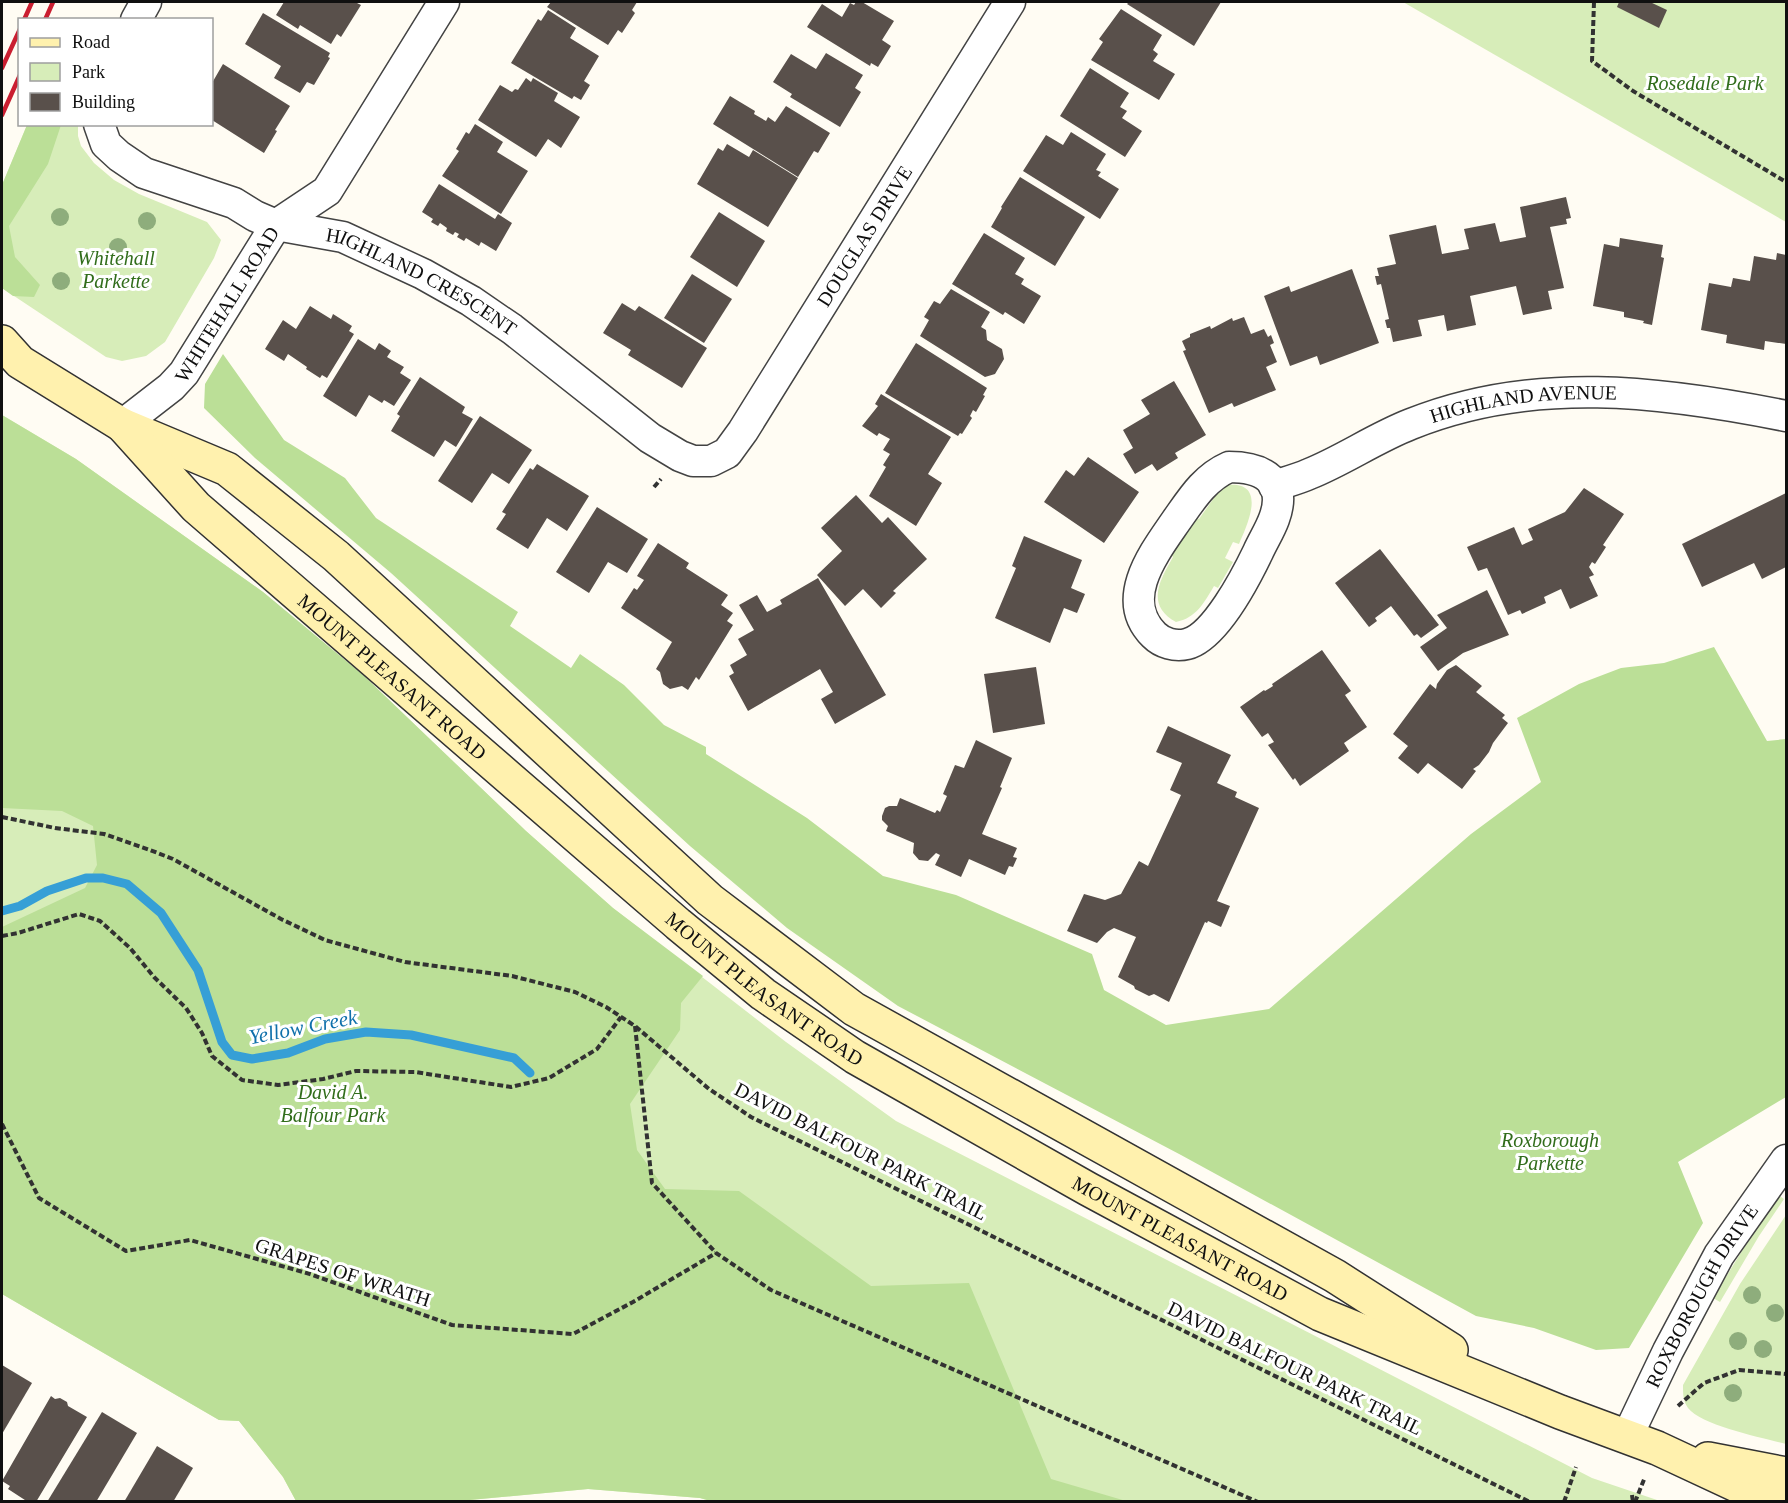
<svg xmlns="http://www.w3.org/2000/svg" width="1788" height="1503" viewBox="0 0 1788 1503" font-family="Georgia,serif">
  <rect width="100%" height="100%" fill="#fffcf3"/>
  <g fill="#d7edb9">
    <polygon points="1403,2 1786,2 1786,222"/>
    <polygon points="27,125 78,125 78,136 81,146 94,163 114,180 139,194 207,222 221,240 214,258 165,342 146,356 122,361 106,357 2,288 2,185"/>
    <polygon points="2,415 76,459 263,592 363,675 526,831 613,908 786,1042 896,1121 1592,1478 1660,1501 714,1502 700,1498 588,1489 448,1502 296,1501 283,1477 239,1421 219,1420 2,1294"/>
    <path d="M 1228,485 C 1268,482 1247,525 1239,544 L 1233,542 L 1225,558 L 1233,562 L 1218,588 L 1214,586 C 1204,603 1196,618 1176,622 C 1145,605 1160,580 1173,557 L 1170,553 L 1195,517 L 1199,519 L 1216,495 Z"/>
    <polygon points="1777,1194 1784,1199 1759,1236 1720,1302 1713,1298"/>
    <path d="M 1786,1215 L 1786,1444 C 1764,1438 1702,1426 1688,1408 C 1683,1401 1683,1394 1683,1385 L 1740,1284 Z"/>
  </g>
  <g fill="#bbdf97">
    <polygon points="27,125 61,125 48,164 9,226 15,257 40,285 34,297 13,296 2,288 2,185"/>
    <polygon points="223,354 284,440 345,478 376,518 518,612 510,626 571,668 580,654 624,685 664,725 706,747 706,754 807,818 883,876 956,895 1092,954 1104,990 1166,1025 1269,1009 1471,834 1541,782 1517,718 1579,684 1621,668 1664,663 1714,647 1767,741 1786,739 1786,1097 1678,1162 1703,1223 1629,1348 1596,1350 1534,1328 1476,1316 1181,1155 898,1006 787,928 690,846 391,573 255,458 204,408 205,384"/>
    <polygon points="2,415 76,459 263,592 363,675 526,831 613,908 703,976 681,1003 680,1030 630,1104 637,1150 665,1189 739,1191 871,1286 969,1283 1051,1479 1126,1501 714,1502 700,1498 588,1489 448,1502 296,1501 283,1477 239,1421 219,1420 2,1294 2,927 85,888 97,865 93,826 62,811 2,808"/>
  </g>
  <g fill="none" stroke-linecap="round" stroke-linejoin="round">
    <polyline stroke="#369fd6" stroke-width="9" points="2,911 20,906 47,891 86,878 103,878 127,884 161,913 198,970 222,1042 232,1055 252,1059 288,1053 325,1039 366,1032 411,1035 514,1058 530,1073"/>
  </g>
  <g fill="#59504b">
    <polygon points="284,2 355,2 361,5 341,37 337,34 331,44 300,25 298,29 276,15"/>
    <polygon points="551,2 637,2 632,10 635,13 622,33 618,30 608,45 547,7"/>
    <polygon points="856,2 862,2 894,21 882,40 891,46 878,67 871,63 870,66 807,27 822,4 842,17 850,3 854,5"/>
    <polygon points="1129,2 1221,2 1194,46 1127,4"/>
    <polygon points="1619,2 1650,2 1667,10 1659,28 1617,7"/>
    <polygon points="1121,9 1162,35 1153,50 1158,54 1153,61 1175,74 1159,100 1091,60 1103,42 1099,39"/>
    <polygon points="548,10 576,28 570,38 599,56 584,81 590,85 581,100 574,96 572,99 511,63 538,19 541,21"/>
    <polygon points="263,13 330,53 328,57 330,58 314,85 307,82 300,93 274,78 281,66 245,44"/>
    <polygon points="826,53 863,75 855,88 861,92 840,127 790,97 792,94 773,82 791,54 816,69"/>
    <polygon points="223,64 290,106 275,130 277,131 264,153 212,120 212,83"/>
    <polygon points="1090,68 1129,93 1120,107 1127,111 1122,118 1142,131 1125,157 1060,116"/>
    <polygon points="526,78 531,82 533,78 558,93 554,101 580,117 561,148 548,139 536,157 478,120 500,85 512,92 515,89 518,90"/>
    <polygon points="730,96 755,111 754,114 766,121 768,117 775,122 786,106 830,133 818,153 814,151 798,177 713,124"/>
    <polygon points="475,124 503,142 497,152 528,171 501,214 442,176 459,151 456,149 466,132 469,134"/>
    <polygon points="1071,132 1106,154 1096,170 1101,172 1098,176 1119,189 1100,219 1023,171 1046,135 1063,145"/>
    <polygon points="727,144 749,157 753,150 798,178 768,227 697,184 718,148 723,151"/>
    <polygon points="1020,177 1085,217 1055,266 991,227 1002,208 1001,207"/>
    <polygon points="439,184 495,219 498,214 512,223 496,251 481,242 479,246 466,238 464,241 457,237 459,234 455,232 453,235 446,231 447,228 440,223 438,226 431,222 433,219 422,212"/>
    <polygon points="1566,197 1571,218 1566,219 1567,224 1550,227 1564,288 1548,291 1552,309 1523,315 1516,286 1470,296 1476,325 1447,331 1444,315 1418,320 1422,336 1393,342 1390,328 1387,328 1385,320 1389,319 1381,284 1377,285 1375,276 1379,276 1377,268 1396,264 1389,235 1436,225 1442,254 1469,249 1464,229 1495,223 1500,242 1526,237 1520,207"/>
    <polygon points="719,212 765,241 737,287 690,257"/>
    <polygon points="984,233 1025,258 1015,274 1024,279 1021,284 1041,296 1024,324 1005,312 1003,315 952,284"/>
    <polygon points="1620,238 1663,245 1661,257 1664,258 1652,325 1643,323 1644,321 1624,317 1624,312 1593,306 1604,244 1619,247"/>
    <polygon points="1777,253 1786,255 1786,344 1765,341 1764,350 1726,343 1727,335 1701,330 1709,283 1731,287 1733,278 1750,281 1754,256 1776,260"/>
    <polygon points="1352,269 1379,343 1320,365 1317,356 1290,366 1264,296 1289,286 1291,292"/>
    <polygon points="692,274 732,299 704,343 664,318"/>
    <polygon points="951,289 990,312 981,327 986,330 987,340 1002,349 1004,359 995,374 985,377 920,336 929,320 924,317 934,301 940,304"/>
    <polygon points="622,303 635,311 639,306 707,348 682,388 628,355 631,350 603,333"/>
    <polygon points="310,306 331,319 333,314 352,326 349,331 354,334 327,378 322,375 320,378 306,369 307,367 288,354 284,361 265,349 283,320 296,329"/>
    <polygon points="1244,317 1251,334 1264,329 1268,337 1271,335 1274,343 1270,345 1277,362 1266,367 1276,390 1234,407 1232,403 1209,413 1183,351 1186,350 1182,341 1190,337 1190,334 1210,326 1211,329 1232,318 1233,321"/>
    <polygon points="358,339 375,350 379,343 391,351 387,357 404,367 400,373 411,380 394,406 384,400 382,403 369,395 356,417 323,396"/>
    <polygon points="916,343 987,388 983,395 985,396 976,412 973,410 970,416 972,418 962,434 960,433 958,436 885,393"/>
    <polygon points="420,377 465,407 462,413 473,419 456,447 445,440 434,457 391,431 400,416 397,414"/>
    <polygon points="1174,381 1206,435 1175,453 1178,458 1157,471 1152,464 1135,474 1123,454 1133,448 1123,430 1150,414 1141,400"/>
    <polygon points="881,394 951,437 928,474 942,483 916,526 869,496 886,467 883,465 890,454 883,450 890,439 879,433 877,436 862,426 878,406 875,404"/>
    <polygon points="480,416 532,450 509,484 492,473 472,503 438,481"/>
    <polygon points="1088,457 1139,492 1104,543 1044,502 1066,470 1074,476"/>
    <polygon points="537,464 589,496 567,531 547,518 528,549 496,529 506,514 502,512 530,468 533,470"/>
    <polygon points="1584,488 1624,514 1603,545 1606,547 1595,564 1592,562 1589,567 1594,575 1589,577 1598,596 1570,609 1561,589 1544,597 1546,603 1522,614 1520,610 1508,615 1487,568 1478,571 1467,547 1514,527 1522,545 1533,540 1528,529 1565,512"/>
    <polygon points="1786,493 1786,567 1762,579 1754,563 1702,587 1682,544"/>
    <polygon points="856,495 882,523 888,517 927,559 893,591 896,593 881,608 863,589 845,606 817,575 842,551 821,528"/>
    <polygon points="597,507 648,539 627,573 608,562 589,593 556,572"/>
    <polygon points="1024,536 1082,560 1071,588 1085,594 1077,613 1064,608 1050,643 995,618 1016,568 1012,566"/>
    <polygon points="658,543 689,563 686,568 728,595 721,605 733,613 727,621 733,625 699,680 696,677 688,690 682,686 670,689 663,684 660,672 656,669 672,642 621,608 634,588 637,590 644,580 637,576"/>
    <polygon points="1380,549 1439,625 1421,638 1417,634 1414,636 1391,606 1375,618 1377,621 1369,627 1335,583"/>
    <polygon points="818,578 886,695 835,724 821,699 833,692 820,669 748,711 729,676 734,673 730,665 747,655 738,639 754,630 739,605 757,595 767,612 782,604 780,600"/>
    <polygon points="1487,590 1509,635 1463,653 1438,671 1420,647 1447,628 1437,615"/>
    <polygon points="1322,650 1351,691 1345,695 1367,727 1344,743 1349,751 1300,786 1295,778 1293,780 1268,745 1274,742 1268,733 1262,737 1240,707 1264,690 1265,691 1273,686 1272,684"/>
    <polygon points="1456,665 1482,686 1476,692 1505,715 1502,718 1508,723 1493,743 1489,752 1479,765 1473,769 1476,771 1462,789 1428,763 1418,774 1398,758 1408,746 1393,734 1430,684 1436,689 1437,684 1447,670"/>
    <polygon points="1036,667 1045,724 993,733 984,674"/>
    <polygon points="1168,726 1231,755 1217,783 1237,792 1235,797 1259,808 1217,901 1230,906 1221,927 1208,921 1207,923 1205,922 1169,1002 1154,994 1149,996 1135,989 1134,986 1118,977 1136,937 1114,928 1107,932 1097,943 1067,931 1084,894 1105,900 1121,894 1139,861 1148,866 1181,795 1170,790 1182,763 1156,752"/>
    <polygon points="976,740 1012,758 1000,787 1002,788 982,834 1017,848 1013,857 1017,858 1013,867 1009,866 1005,875 969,859 961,877 935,865 940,855 936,853 928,861 919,860 913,853 914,843 886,831 888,826 882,820 882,816 885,808 889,806 897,806 900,798 935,813 937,810 940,812 947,796 943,794 955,765 964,768"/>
    <polygon points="2,1365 32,1383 2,1434"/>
    <polygon points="51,1396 55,1399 60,1398 67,1402 68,1406 87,1417 36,1502 28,1502 8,1489 10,1486 2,1481"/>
    <polygon points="102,1412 137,1433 96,1502 47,1502"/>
    <polygon points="157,1446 193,1468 173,1502 124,1502"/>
  </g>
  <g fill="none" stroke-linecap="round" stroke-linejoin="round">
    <defs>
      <g id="street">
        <polyline points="136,20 146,2"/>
        <path id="s1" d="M 99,124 L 106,144 L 119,156 L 144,173 L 234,203 L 255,216 L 276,225 L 343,237 L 423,274 L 471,301 L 512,329 L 650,438 L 680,456 L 693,461 L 711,461 L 727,453 L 743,431 L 1010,2"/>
        <path id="s2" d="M 122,425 L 171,387 L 184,373 L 276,225 L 327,191 L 444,2"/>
        <path d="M 1229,467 C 1263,467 1288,481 1274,519 C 1270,530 1263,541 1258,552 C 1246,577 1215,637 1187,644 C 1175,647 1162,643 1154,635 C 1118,599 1154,553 1176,521 C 1191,500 1204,478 1229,467 Z"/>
        <path id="s3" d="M 1274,486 C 1286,482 1298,479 1309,474 C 1344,460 1375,438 1411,424 C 1533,375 1661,391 1786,416"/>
        <path id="s4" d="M 1627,1437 L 1668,1351 L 1719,1255 L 1786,1160"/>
      </g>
      <g id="secondary">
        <polyline points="2,342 20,362 122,425 227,469 336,556 710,900 854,1009 1335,1276 1451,1350"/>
        <path id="s5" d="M 122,425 L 196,507 L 678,924 L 763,994 L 855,1057 L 1088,1189 L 1320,1314 L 1560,1412 L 1657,1448 L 1760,1496 L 1778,1502"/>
        <polyline points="1708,1459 1786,1474"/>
      </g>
    </defs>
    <use href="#street" stroke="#434343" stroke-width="33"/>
    <use href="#secondary" stroke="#323232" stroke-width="36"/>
    <g stroke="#323232" stroke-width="4" stroke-dasharray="6 3" stroke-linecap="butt">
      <polyline points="1594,2 1592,61 1633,91 1786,182"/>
      <polyline points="654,487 661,479"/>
      <polyline points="2,817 55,828 104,834 150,850 173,859 281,919 325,940 405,962 512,976 575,992 606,1007 635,1026 709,1089 751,1117 1530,1502"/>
      <polyline points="2,936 18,933 79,914 100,921 130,948 154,977 186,1008 202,1033 212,1056 242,1080 278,1085 323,1079 356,1071 415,1072 511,1087 549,1078 597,1049 621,1017"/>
      <polyline points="635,1026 652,1183 716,1253 771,1290 1258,1502"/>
      <polyline points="2,1124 39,1198 126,1251 190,1240 310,1274 452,1325 573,1334 633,1302 716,1253"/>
      <polyline points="1678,1406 1704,1383 1739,1370 1786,1374"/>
      <polyline points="1632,1495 1633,1502"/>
      <polyline points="1564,1502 1576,1467"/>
      <polyline points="1635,1502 1645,1477"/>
    </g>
    <use href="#street" stroke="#fff" stroke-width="30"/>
    <use href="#secondary" stroke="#fff1ae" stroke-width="33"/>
    <g stroke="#ca1e30" stroke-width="4.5">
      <polyline points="24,20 32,2"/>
      <polyline points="45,20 53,2"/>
      <polyline points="2,68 20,29"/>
      <polyline points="2,115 20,75"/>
    </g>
  </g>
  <g fill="#8ead7c">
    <circle cx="60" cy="217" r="9"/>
    <circle cx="147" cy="221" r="9"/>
    <circle cx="118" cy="247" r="9"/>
    <circle cx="61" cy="281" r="9"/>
    <circle cx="1752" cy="1295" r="9"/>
    <circle cx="1775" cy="1313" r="9"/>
    <circle cx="1738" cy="1341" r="9"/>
    <circle cx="1763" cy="1349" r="9"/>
    <circle cx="1733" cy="1393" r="9"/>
  </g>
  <g text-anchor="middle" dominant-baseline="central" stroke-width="6" stroke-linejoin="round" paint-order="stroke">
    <g font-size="20" font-style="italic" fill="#316d1b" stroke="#fff">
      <text x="1705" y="83">Rosedale Park</text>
      <text x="116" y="258">Whitehall<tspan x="116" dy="23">Parkette</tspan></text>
      <text x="333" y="1092">David A.<tspan x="333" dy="23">Balfour Park</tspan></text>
      <text x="1550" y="1140">Roxborough<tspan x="1550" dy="23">Parkette</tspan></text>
    </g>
    <g font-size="20" fill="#101010" stroke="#fff">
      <text stroke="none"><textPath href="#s1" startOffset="990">DOUGLAS DRIVE</textPath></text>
      <text stroke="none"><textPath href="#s1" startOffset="369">HIGHLAND CRESCENT</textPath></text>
      <text stroke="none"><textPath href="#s2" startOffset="162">WHITEHALL ROAD</textPath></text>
      <text stroke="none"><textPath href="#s3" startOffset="266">HIGHLAND AVENUE</textPath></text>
      <text stroke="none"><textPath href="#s5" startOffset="370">MOUNT PLEASANT ROAD</textPath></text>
      <text stroke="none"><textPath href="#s5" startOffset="856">MOUNT PLEASANT ROAD</textPath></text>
      <text transform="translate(861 1151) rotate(27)">DAVID BALFOUR PARK TRAIL</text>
      <text stroke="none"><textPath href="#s5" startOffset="1342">MOUNT PLEASANT ROAD</textPath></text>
      <text transform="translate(343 1272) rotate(18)">GRAPES OF WRATH</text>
      <text stroke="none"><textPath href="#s4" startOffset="160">ROXBOROUGH DRIVE</textPath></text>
      <text transform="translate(1295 1368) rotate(26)">DAVID BALFOUR PARK TRAIL</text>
    </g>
    <g font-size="21" font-style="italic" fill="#0f70ab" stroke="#fff">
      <text transform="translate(303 1027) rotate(-11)">Yellow Creek</text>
    </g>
  </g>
  <rect width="1788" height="1503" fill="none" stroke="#101010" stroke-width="6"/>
  <rect x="18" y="18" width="195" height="108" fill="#ffffff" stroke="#9f9f9f" stroke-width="1.5"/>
  <rect x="30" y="38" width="30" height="9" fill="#fff1ae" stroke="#9f9f9f" stroke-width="1.5"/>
  <text x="72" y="48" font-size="18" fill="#101010">Road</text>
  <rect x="30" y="63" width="30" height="18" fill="#d7edb9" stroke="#9f9f9f" stroke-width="1.5"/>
  <text x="72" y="78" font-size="18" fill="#101010">Park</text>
  <rect x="30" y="93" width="30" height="18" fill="#59504b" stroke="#9f9f9f" stroke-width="1.5"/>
  <text x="72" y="108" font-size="18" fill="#101010">Building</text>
</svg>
